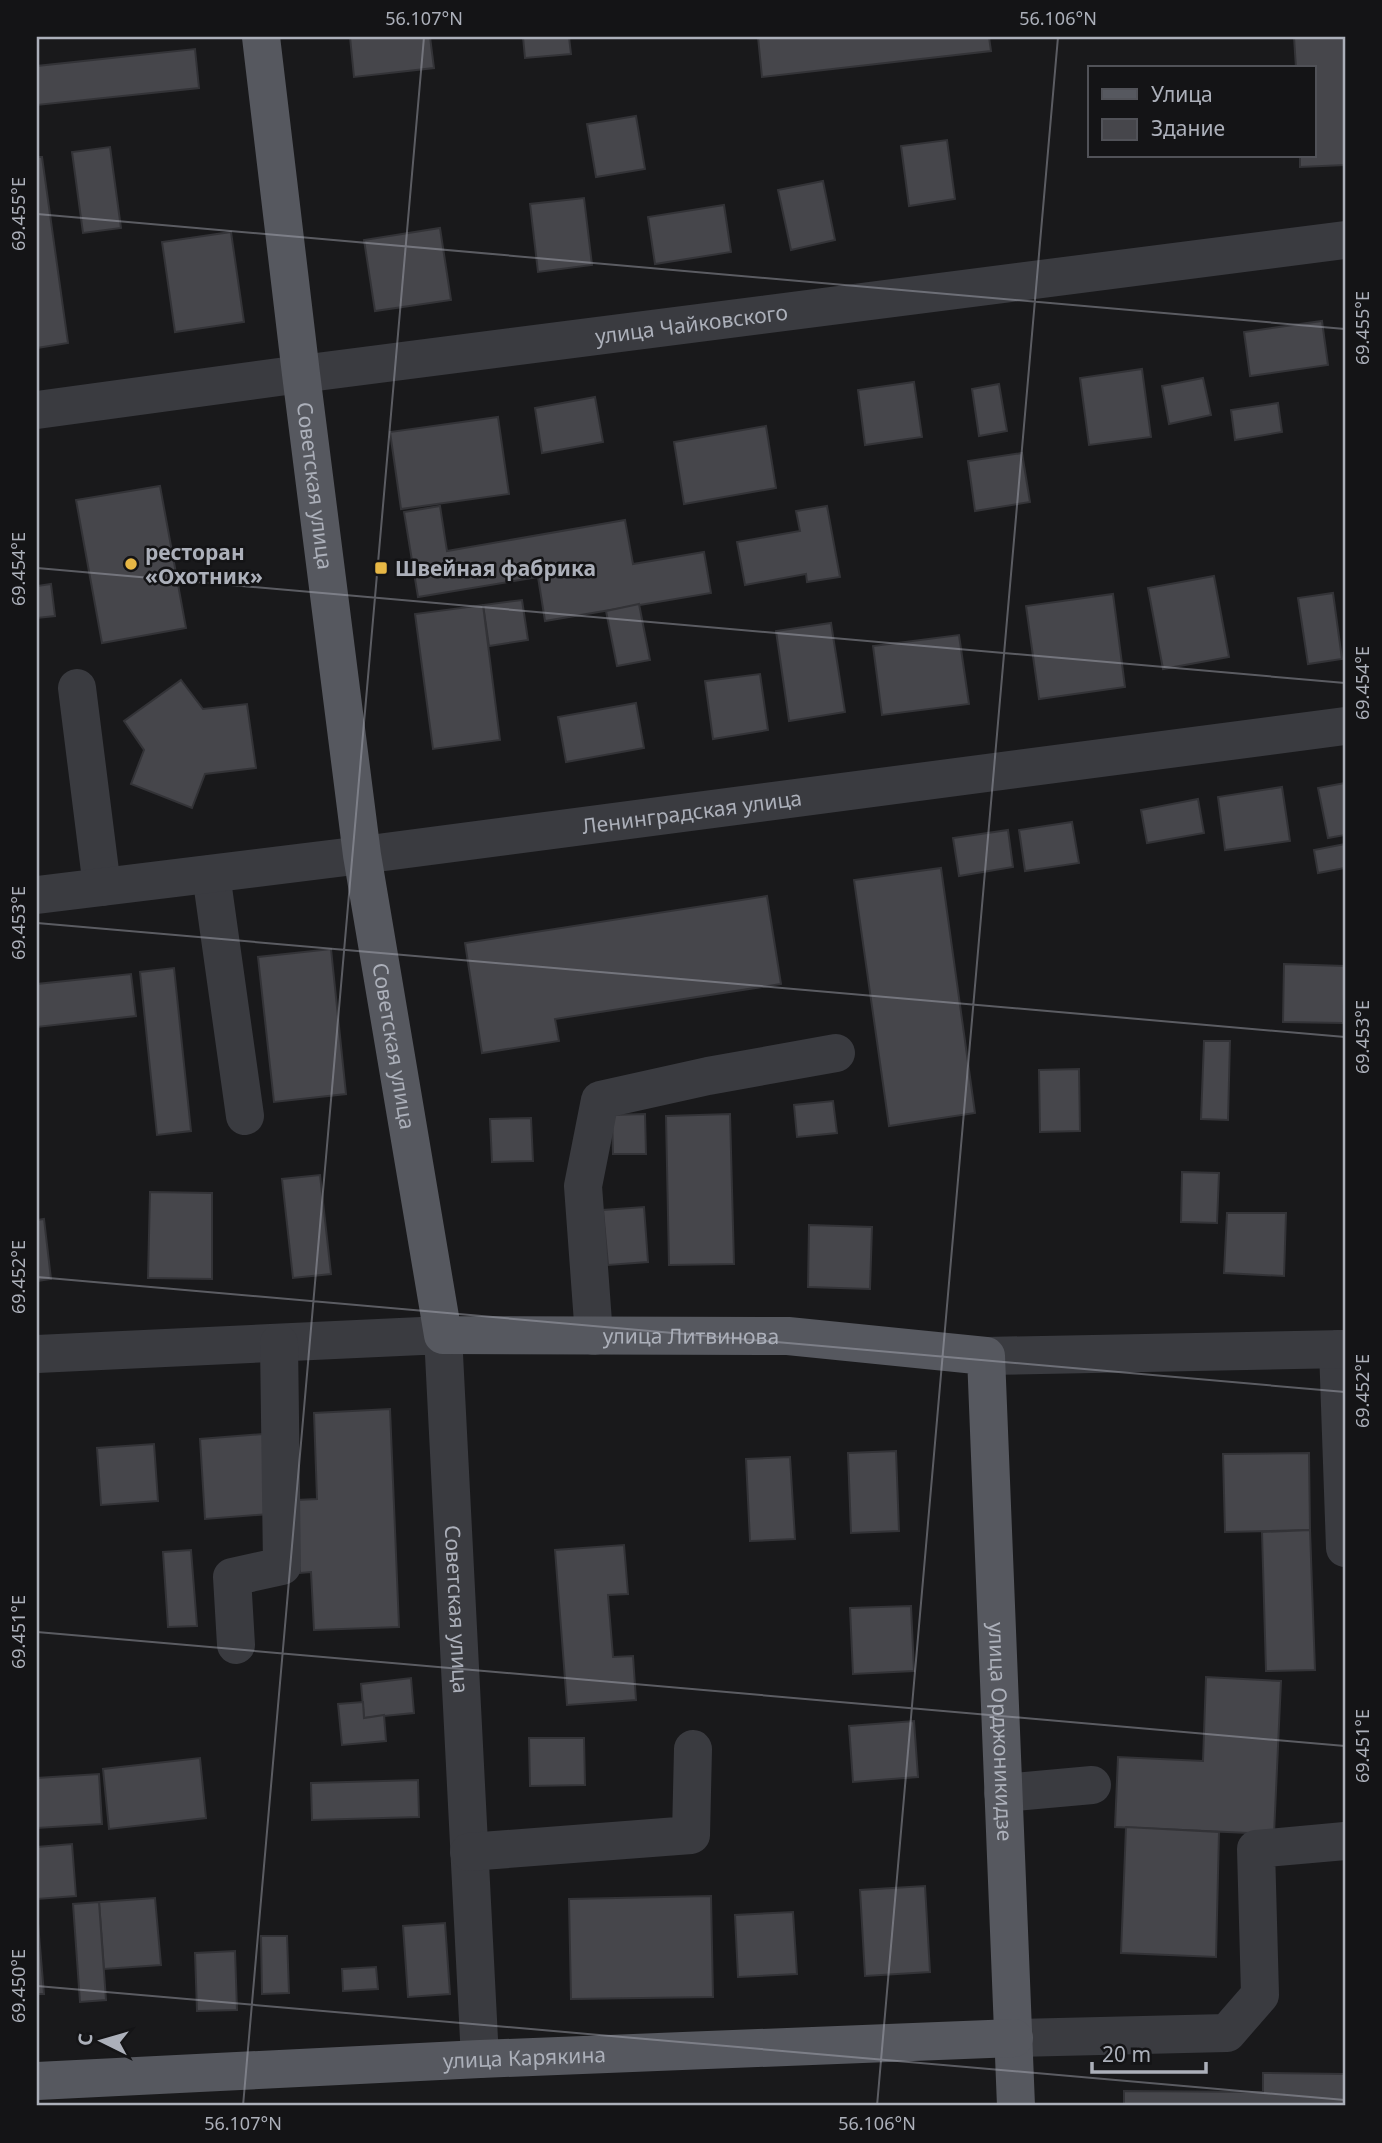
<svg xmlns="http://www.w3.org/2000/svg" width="1382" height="2143" viewBox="0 0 1382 2143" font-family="'Noto Sans',sans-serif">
  <rect width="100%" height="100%" fill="#19191b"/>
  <g fill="#46464b" stroke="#333337" stroke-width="2">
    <polygon points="350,37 430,37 434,68 354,77"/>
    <polygon points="523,37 569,37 571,54 525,58"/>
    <polygon points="758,37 989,37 991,51 762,77"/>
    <polygon points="1294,37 1345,37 1345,165 1300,167 1300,156 1314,156 1314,68 1296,68"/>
    <polygon points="195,49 199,88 37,105 37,66"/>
    <polygon points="636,116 645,169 596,177 587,124"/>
    <polygon points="947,140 955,199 909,206 901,146"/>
    <polygon points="110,147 121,228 83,233 72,152"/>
    <polygon points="37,157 42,157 68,343 37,348"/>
    <polygon points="823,181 835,240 791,250 778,190"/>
    <polygon points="584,198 592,265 538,272 530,204"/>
    <polygon points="724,205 731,252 655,264 648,217"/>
    <polygon points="440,228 451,300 375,311 364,240"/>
    <polygon points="231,232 244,322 175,332 162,242"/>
    <polygon points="1322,321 1328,365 1250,376 1244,332"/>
    <polygon points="1142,369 1151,437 1089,445 1080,378"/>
    <polygon points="1203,378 1211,415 1169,424 1162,386"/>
    <polygon points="914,382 922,437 865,445 858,390"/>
    <polygon points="999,384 1007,431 979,436 972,389"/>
    <polygon points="595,397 603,442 542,453 535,408"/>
    <polygon points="1278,403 1282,432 1235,440 1231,410"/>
    <polygon points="498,417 509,494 401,509 390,432"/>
    <polygon points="766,426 776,488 684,504 674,442"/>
    <polygon points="1022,453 1030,502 975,511 968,461"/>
    <polygon points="160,486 186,628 102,643 76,500"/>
    <polygon points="440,506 447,551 625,520 633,564 704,552 711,593 545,621 538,577 418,597 404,512"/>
    <polygon points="827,506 840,577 807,582 806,574 745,585 737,542 800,531 796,511"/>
    <polygon points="1214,576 1229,657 1163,669 1148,588"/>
    <polygon points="51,584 55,616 37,618 37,586"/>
    <polygon points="1333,593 1342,659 1308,664 1298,598"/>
    <polygon points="1113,594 1125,687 1039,699 1026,606"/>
    <polygon points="522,600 528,640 489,646 483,605"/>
    <polygon points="639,604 650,660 617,666 606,611"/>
    <polygon points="483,605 500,740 433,749 415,614"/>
    <polygon points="831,623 845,712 789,721 776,631"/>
    <polygon points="959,635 969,704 882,715 873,646"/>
    <polygon points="760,674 768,730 713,739 705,681"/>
    <polygon points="181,680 203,709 247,704 256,768 205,774 192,808 131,784 144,750 124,721"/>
    <polygon points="636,703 644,748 566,762 558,717"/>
    <polygon points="1345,783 1345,835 1328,838 1318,788"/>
    <polygon points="1282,787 1290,841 1225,850 1218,797"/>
    <polygon points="1198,799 1204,833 1147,843 1141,810"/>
    <polygon points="1072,822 1079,863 1025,871 1019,830"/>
    <polygon points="1008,830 1013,867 959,876 953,838"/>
    <polygon points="1345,844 1345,868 1318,873 1314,850"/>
    <polygon points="941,868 975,1113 889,1126 854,880"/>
    <polygon points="767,896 781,984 555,1019 559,1041 482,1053 465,943"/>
    <polygon points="331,949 346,1094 274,1102 258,957"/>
    <polygon points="1284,964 1345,966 1343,1023 1283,1022"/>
    <polygon points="174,968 191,1131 157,1135 140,972"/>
    <polygon points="131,974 136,1016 37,1027 37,984"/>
    <polygon points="1204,1041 1230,1041 1228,1120 1201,1119"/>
    <polygon points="1079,1069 1080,1131 1040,1132 1039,1070"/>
    <polygon points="833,1101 837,1133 797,1137 794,1105"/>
    <polygon points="645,1114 646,1154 613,1154 612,1115"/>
    <polygon points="730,1114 734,1264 669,1265 666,1116"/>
    <polygon points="531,1118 533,1161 492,1162 490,1119"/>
    <polygon points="1182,1172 1219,1173 1217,1223 1181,1222"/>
    <polygon points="320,1175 331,1274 293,1278 282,1179"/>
    <polygon points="150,1192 212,1193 212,1279 148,1278"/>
    <polygon points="644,1207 648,1262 608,1265 603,1210"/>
    <polygon points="1227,1213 1286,1213 1284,1276 1224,1273"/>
    <polygon points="44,1219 51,1279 37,1281 37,1220"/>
    <polygon points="809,1225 872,1227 870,1289 808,1287"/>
    <polygon points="390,1409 399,1627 314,1630 311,1572 300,1573 297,1500 317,1499 314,1413"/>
    <polygon points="263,1434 269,1514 205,1519 200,1439"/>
    <polygon points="154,1444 158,1501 101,1505 97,1448"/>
    <polygon points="896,1451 899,1531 851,1533 848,1453"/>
    <polygon points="1309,1453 1310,1530 1225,1532 1223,1454"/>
    <polygon points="790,1457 795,1539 750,1541 746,1459"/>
    <polygon points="1310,1530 1315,1670 1266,1671 1262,1532"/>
    <polygon points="624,1545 628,1594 608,1595 613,1657 633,1656 636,1700 567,1705 555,1550"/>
    <polygon points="191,1550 197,1626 168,1627 163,1552"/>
    <polygon points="911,1606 914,1671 853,1674 850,1608"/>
    <polygon points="1206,1677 1281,1681 1274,1834 1115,1827 1118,1757 1203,1761"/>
    <polygon points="411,1678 414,1713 364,1718 361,1684"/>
    <polygon points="363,1702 364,1718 384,1715 386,1741 342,1745 338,1704"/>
    <polygon points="914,1721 918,1777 853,1782 849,1726"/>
    <polygon points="529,1738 584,1738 585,1785 530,1786"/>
    <polygon points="200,1758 206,1818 109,1829 103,1769"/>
    <polygon points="99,1774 102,1824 37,1828 37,1778"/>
    <polygon points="418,1780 419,1817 312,1820 311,1783"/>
    <polygon points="1126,1827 1219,1832 1216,1957 1121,1953"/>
    <polygon points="72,1844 76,1896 37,1899 37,1847"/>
    <polygon points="925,1886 930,1972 865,1976 860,1890"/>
    <polygon points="711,1896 713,1997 571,1999 569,1899"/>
    <polygon points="155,1898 161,1965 104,1969 99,1902"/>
    <polygon points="99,1902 106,2000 80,2002 73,1904"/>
    <polygon points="37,1911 44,1994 37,1994"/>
    <polygon points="793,1912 797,1974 738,1977 735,1915"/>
    <polygon points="445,1923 450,1994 408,1997 403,1926"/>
    <polygon points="261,1936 287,1936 289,1993 262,1994"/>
    <polygon points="235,1951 237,2010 197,2011 195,1953"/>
    <polygon points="376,1967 378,1989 343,1991 342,1969"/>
    <polygon points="1263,2073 1345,2074 1345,2106 1124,2106 1124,2091 1263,2092"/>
  </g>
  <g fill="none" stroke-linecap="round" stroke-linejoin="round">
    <g stroke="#3a3b40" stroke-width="38">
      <path id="s1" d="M 37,410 L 301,374 L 1345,240"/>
      <polyline points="77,688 102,887"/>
      <polyline points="211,874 245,1116"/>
      <path id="s2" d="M 37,895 L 362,855 L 1345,726"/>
      <polyline points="594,1336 583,1186 600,1100 708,1076 836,1053"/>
      <polyline points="1338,1349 1345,1548"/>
      <path id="s3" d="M 37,1354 L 443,1335 L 480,2059"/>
      <polyline points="986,1356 1345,1349"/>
      <polyline points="236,1645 232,1577 282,1566 279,1343"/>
      <polyline points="1003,1793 1092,1785"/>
      <polyline points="469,1852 691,1835 693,1749"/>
      <polyline points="1014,2038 1227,2033 1260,1995 1256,1849 1345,1841"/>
    </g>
    <g stroke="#56585f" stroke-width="38">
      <path id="s4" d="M 261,37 L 301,374 L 362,855 L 443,1335 L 788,1336 L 986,1356 L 1016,2106"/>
      <path id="s5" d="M 37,2081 L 480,2059 L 1014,2038"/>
    </g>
  </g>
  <path fill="none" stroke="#acb0ba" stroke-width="2" stroke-opacity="0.45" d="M 37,214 L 1345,329M 37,568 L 1345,683M 37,923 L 1345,1037M 37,1277 L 1345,1392M 37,1632 L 1345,1746M 37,1986 L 1345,2100M 243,2106 L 424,37M 877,2106 L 1058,37"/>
  <g fill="#e7b745" stroke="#141416" stroke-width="2.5">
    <circle cx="131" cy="564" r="7"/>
    <rect x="374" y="561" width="14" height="14" rx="3.5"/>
  </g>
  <g text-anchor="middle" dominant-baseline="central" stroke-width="5" stroke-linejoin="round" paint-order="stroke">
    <g font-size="21" fill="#acb0ba" stroke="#141416">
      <text stroke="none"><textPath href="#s1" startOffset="660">улица Чайковского</textPath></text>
      <text stroke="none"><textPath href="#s4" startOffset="452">Советская улица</textPath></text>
      <text stroke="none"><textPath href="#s2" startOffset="660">Ленинградская улица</textPath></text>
      <text stroke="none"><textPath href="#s4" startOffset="1018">Советская улица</textPath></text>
      <text stroke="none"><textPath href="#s4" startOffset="1559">улица Литвинова</textPath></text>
      <text stroke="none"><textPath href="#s3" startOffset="681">Советская улица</textPath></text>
      <text stroke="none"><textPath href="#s4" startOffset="2231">улица Орджоникидзе</textPath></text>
      <text stroke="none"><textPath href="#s5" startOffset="488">улица Карякина</textPath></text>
    </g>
    <g font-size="21" font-weight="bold" fill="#acb0ba" stroke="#141416" text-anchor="start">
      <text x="145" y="552">ресторан<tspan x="145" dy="24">«Охотник»</tspan></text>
      <text x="395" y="568">Швейная фабрика</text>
    </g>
  </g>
  <rect width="1382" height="2143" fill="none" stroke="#141416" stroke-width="77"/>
  <rect x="1088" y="66" width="228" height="91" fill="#141416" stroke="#515258" stroke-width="2"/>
  <rect x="1102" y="89" width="35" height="10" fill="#56585f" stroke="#515258" stroke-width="2"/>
  <text x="1151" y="102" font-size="21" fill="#acb0ba">Улица</text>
  <rect x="1102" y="119" width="35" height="21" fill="#46464b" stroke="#515258" stroke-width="2"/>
  <text x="1151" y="136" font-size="21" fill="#acb0ba">Здание</text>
  <g transform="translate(102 2041) rotate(275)" stroke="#141416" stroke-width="5" paint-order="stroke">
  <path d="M0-5L12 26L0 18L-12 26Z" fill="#acb0ba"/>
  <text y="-10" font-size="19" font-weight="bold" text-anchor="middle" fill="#acb0ba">С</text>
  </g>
  <path d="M1092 2062v10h114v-10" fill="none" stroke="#acb0ba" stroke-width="3.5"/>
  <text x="1102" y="2062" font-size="21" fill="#acb0ba" stroke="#141416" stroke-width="5" paint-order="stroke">20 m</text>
  <rect x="38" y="38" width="1306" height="2066" fill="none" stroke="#acb0ba" stroke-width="2.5"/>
  <g font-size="18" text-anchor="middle" fill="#acb0ba">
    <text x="424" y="25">56.107°N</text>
    <text x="1058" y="25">56.106°N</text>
    <text transform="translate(19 214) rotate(-90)" y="6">69.455°E</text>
    <text transform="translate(1363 328) rotate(-90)" y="6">69.455°E</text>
    <text transform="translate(19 569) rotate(-90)" y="6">69.454°E</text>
    <text transform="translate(1363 683) rotate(-90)" y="6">69.454°E</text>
    <text transform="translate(19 923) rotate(-90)" y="6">69.453°E</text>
    <text transform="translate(1363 1037) rotate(-90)" y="6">69.453°E</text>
    <text transform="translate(19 1277) rotate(-90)" y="6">69.452°E</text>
    <text transform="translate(1363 1391) rotate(-90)" y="6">69.452°E</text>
    <text transform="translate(19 1632) rotate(-90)" y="6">69.451°E</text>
    <text transform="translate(1363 1746) rotate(-90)" y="6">69.451°E</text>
    <text transform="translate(19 1986) rotate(-90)" y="6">69.450°E</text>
    <text x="243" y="2130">56.107°N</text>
    <text x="877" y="2130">56.106°N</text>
  </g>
</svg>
